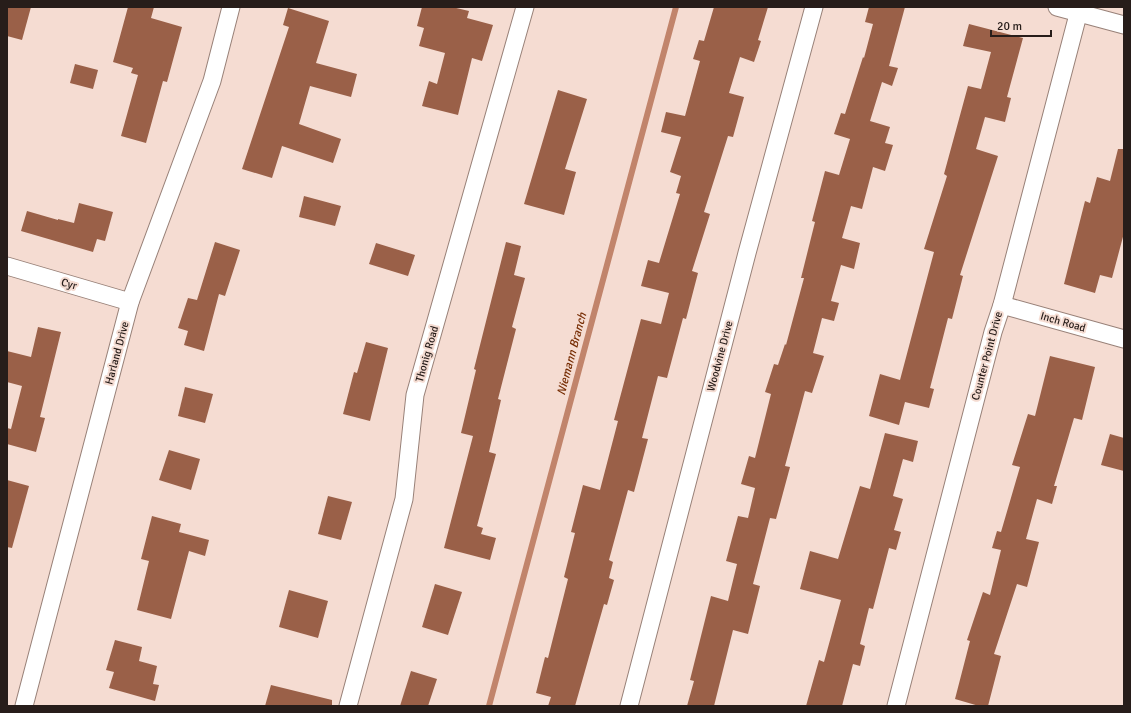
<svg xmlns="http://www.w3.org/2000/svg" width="1131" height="713" viewBox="0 0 1131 713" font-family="Signika,sans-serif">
  <rect width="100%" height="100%" fill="#f5dcd2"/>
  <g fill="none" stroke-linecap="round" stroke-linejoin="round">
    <polyline stroke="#c1846b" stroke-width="6" points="489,706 676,7"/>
  </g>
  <g fill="#9a6048">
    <polygon points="7,7 31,7 22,40 7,36"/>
    <polygon points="128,7 154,7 151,18 182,27 167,82 163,81 146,143 121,136 138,75 131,73 133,68 113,62"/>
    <polygon points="422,7 452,7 469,11 467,18 493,25 482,61 472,58 458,115 422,106 429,81 437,84 445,53 419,46 424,28 417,26"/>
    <polygon points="714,7 768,7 758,40 761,41 754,62 740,57 729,93 744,97 733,137 728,136 704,212 710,214 692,271 698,273 686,319 683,318 667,378 658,376 642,438 648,439 634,492 628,490 609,560 613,562 609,578 614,580 607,605 604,604 575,706 548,706 551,697 536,693 545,657 548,658 568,579 564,577 575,533 571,532 583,485 600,490 618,421 614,420 641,319 661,324 669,293 641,286 648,260 659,263 680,194 676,193 681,176 670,172 681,137 661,132 666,112 685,116 700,61 693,59 699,40 704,41"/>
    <polygon points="869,7 905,7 889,66 898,68 892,86 882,82 870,121 890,127 885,143 893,145 885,171 873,167 862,209 851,206 842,238 860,243 854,269 841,265 831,301 839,303 834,321 822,318 813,353 824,356 812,393 805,391 785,466 790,467 776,519 770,518 753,584 760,586 748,634 733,630 714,706 687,706 694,681 690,680 711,596 728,601 737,564 726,561 738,516 748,518 755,488 741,484 749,456 755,458 771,394 765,392 774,364 778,365 785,344 786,345 804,278 801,278 815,222 812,221 825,171 839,175 850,139 834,134 841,113 845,114 863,57 864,58 873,24 865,22"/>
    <polygon points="288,8 329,21 316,63 357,74 351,97 310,86 299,124 341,139 333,163 282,146 272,178 242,169 289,27 283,25"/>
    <polygon points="969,24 1023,38 1007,97 1011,98 1005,122 985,117 976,149 998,156 960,275 963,276 952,319 948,318 930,388 934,389 929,408 905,402 899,425 869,416 880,374 900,380 934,252 924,249 947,176 944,174 968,86 981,89 991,52 963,46"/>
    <polygon points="75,64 98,70 93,89 70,83"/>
    <polygon points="558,90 587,99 565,169 576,172 564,215 524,204"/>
    <polygon points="1118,149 1124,149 1124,233 1112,278 1100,275 1095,293 1064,284 1085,201 1090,203 1097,177 1110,181"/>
    <polygon points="304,196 341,206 335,226 299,217"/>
    <polygon points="79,203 113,212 105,241 97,239 93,252 21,231 27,211 58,220 58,219 74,223"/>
    <polygon points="215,242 240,250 225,296 219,294 204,351 184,345 188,331 178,328 188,298 197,300"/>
    <polygon points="506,242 521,246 514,275 525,278 512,327 516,329 498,399 501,400 489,452 496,454 477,526 483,528 481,534 496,538 490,560 444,548 473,436 461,433 476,370 474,369"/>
    <polygon points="376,243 415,255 408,276 369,264"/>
    <polygon points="38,327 61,332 40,417 45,418 36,452 7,444 7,428 11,429 22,386 7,382 7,351 31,357"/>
    <polygon points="366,342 388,348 370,421 343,414 354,372 357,373"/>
    <polygon points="1050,356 1095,367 1082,420 1074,418 1054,486 1057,486 1052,504 1037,499 1026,539 1039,542 1027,587 1017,584 994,654 1001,656 988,706 979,706 955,699 970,641 967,640 983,592 990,595 1001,550 992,548 997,531 1001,532 1020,467 1012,465 1028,414 1035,416"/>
    <polygon points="185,387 213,394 205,423 178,416"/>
    <polygon points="885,433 918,441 913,462 903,459 893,496 903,499 894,530 901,532 896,550 889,548 873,609 869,608 860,644 865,646 860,666 853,664 842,706 806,706 819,660 824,662 841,600 800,589 810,551 838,559 860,486 870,489"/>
    <polygon points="1110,434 1124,438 1124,471 1101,465"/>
    <polygon points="169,450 200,459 191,490 159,480"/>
    <polygon points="7,480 29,486 12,548 7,547"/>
    <polygon points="328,496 352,502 341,540 318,534"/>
    <polygon points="152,516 181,524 179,532 209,540 205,556 189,551 171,619 137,610 149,561 141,559"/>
    <polygon points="435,584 462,592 448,635 422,627"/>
    <polygon points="289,590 328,601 318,638 279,627"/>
    <polygon points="115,640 142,647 139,661 157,666 153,684 159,685 155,701 109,688 114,672 106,670"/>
    <polygon points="411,671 437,679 428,706 400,706"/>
    <polygon points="271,685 332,700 332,706 265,706"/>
  </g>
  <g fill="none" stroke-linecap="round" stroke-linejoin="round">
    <defs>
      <g id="street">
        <polyline points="1057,7 1124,25"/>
        <polyline points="7,266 130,302"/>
        <polyline points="1002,305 1124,339"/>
        <polyline points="24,706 130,302 212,81 231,7"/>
        <polyline points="348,706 404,499 415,395 525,7"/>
        <polyline points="629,706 747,253 814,7"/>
        <polyline points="896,706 993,332 1002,305 1080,7"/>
      </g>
    </defs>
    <use href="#street" stroke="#988178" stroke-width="19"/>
    <use href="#street" stroke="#fff" stroke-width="17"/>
  </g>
  <g text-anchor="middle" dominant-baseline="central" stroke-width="4" stroke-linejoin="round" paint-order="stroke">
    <g font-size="11" fill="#271d1a" stroke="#f5dcd2">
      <text transform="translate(69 284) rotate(16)">Cyr</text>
      <text transform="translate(1063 322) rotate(16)">Inch Road</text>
      <text transform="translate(117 353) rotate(-75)">Harland Drive</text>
      <text transform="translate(427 354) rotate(-74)">Thonig Road</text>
      <text transform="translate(720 356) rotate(-75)">Woodvine Drive</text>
      <text transform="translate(987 356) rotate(-75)">Counter Point Drive</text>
    </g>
    <g font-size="12" font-style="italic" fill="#762c03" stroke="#f5dcd2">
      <text transform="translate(572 354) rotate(-75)">Niemann Branch</text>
    </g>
  </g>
  <rect width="1131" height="713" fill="none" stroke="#271d1a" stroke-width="16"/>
  <path d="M991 30v6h60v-6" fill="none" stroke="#271d1a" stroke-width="2"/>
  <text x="997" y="30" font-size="12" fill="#271d1a" stroke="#f5dcd2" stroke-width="3" paint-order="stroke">20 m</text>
</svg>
